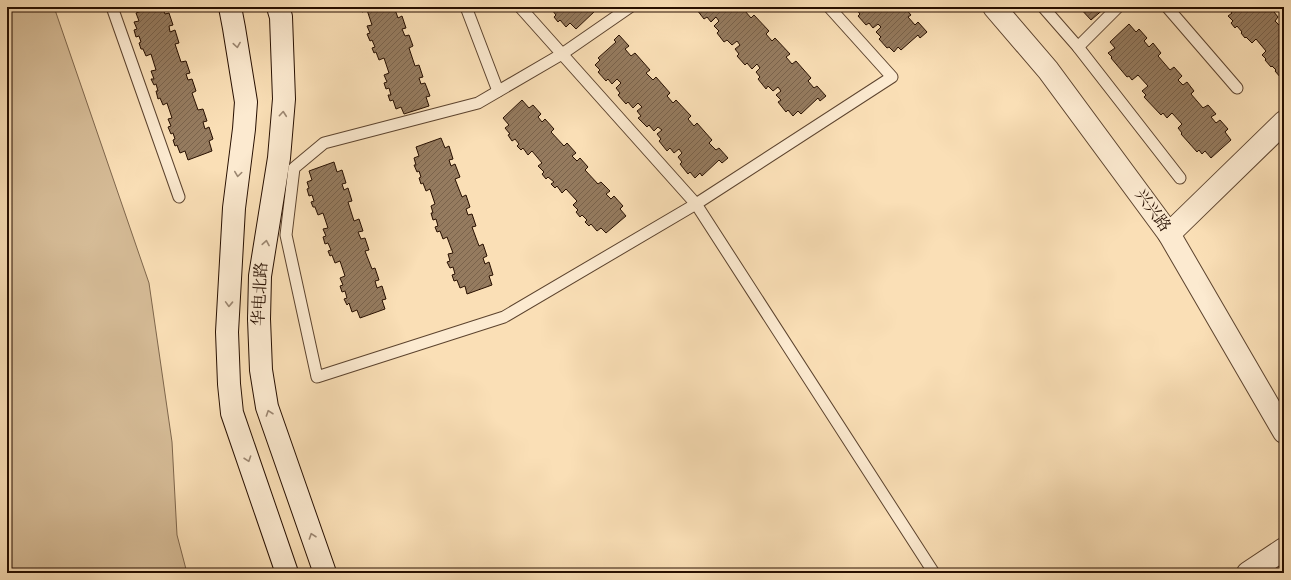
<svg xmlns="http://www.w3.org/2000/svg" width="1291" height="580" viewBox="0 0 1291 580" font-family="Vollkorn,'Noto Serif SC',serif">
  <defs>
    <pattern id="building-hatch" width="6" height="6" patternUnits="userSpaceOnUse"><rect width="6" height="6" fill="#957b5f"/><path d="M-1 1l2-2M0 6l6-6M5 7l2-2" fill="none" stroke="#7a634c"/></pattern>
  </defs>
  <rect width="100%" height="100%" fill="#fadfb6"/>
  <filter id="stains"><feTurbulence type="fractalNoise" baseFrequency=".005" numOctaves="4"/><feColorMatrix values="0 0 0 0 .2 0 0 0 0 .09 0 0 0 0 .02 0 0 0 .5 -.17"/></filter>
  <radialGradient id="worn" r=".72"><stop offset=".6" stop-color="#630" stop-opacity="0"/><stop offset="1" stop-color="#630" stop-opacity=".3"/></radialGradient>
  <polygon fill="#d6bc97" stroke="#7e664c" points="7,7 54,7 149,283 172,442 177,535 187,573 7,573"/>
  <g fill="url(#building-hatch)" stroke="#270f00">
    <polygon points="153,7 162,7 165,14 169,13 173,25 169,26 170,32 175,30 179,43 175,44 181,62 186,61 190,73 186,74 188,80 192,79 196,91 192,93 198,110 203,109 207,121 203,122 205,129 209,127 213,139 209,141 212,151 188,160 185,151 180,153 177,145 175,146 173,140 175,139 173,133 171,134 168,127 171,126 168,119 172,118 167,103 163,105 160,98 158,99 156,91 158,91 156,84 154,85 151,79 154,79 151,71 156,70 151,54 146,56 143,49 141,49 139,43 141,42 139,36 136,37 134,30 137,29 134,22 139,21 136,13"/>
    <polygon points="360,7 394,7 398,18 402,16 406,28 402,29 405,36 409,35 413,46 409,48 415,66 419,65 423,77 419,78 421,84 425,83 430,96 426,97 429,106 404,114 401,107 396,109 393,100 390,101 388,95 391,95 389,88 386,89 384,83 387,82 384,75 389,73 384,58 379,60 376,52 374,53 372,48 375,47 372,40 370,41 367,34 370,33 367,26 372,25 367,10 362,12"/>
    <polygon points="545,7 592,7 595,11 576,29 570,23 566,27 560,20 558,22 554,17 556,15 552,10 550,12"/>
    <polygon points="697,7 747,7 748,8 745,11 751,18 754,15 769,31 766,34 772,41 775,38 790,54 786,57 792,64 796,61 811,78 808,81 814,88 817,86 826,96 820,101 818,98 801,114 798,111 793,116 788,110 786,112 778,102 781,100 776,95 781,91 778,87 773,91 768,86 766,89 758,79 760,77 756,72 760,68 757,64 752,69 747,63 745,65 737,56 739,54 735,49 740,45 737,41 732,45 727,40 724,42 717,33 719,31 714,26 719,21 716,17 711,22 707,17 704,19 697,10 699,8"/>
    <polygon points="858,7 904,7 911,15 908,17 915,25 918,22 927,32 920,38 918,35 901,50 898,47 894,52 889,47 887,48 879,39 881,37 876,32 881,27 878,24 873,28 869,23 866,25 858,16 860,14 856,9"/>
    <polygon points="1079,7 1106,7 1091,20"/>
    <polygon points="1227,7 1263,7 1266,11 1270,7 1278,17 1275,21 1284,30 1284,78 1283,77 1281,78 1275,71 1276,70 1272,66 1271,67 1265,60 1266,59 1262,55 1266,51 1256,39 1252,43 1246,37 1245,38 1241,33 1242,32 1237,26 1235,28 1231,23 1233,21 1228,16 1232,13"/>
    <polygon points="1129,24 1136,32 1139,29 1147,38 1144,41 1149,47 1153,43 1161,53 1158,56 1170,70 1174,67 1182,76 1178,80 1183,85 1187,82 1194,91 1191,94 1203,108 1208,105 1216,114 1211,117 1216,123 1220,120 1228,129 1225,132 1231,140 1211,158 1205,151 1202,154 1199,150 1197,152 1181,134 1182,133 1178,128 1182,124 1172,113 1167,118 1163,113 1161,115 1144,97 1146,95 1142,91 1148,86 1138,75 1132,80 1129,76 1127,77 1111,58 1112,57 1108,53 1115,48 1110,42"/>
    <polygon points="619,35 629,46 625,49 631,56 635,53 650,70 646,73 653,80 656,77 670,93 667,96 673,103 676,100 691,116 688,119 694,126 697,123 712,140 709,143 716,150 719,148 728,158 722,163 719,160 702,176 700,173 695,178 690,172 688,174 680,164 682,162 678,157 682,153 679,149 674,153 670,148 667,151 659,141 661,139 657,134 662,130 658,127 654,131 649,125 647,127 638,118 641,116 637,111 642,107 638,103 633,108 628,102 626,104 618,95 620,93 616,88 621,83 617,79 612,84 608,79 606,81 598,72 600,70 595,65 600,60 598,58 616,42 614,40"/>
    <polygon points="522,100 529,108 533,105 541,114 538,117 542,122 545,119 554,129 551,132 564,146 567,143 576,153 572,156 577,161 580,158 588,167 585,170 598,184 601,182 610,191 606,194 611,199 614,196 623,206 620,209 626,216 606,233 601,228 597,231 591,224 589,226 585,222 587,220 582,215 580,217 576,212 578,210 573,205 577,201 566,189 562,193 557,186 555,188 551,184 554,182 548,177 546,179 542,174 544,172 538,166 542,163 532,151 528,155 523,148 521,150 517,146 519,144 515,139 512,141 508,135 510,134 505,128 509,125 503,118"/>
    <polygon points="441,138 445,148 449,146 453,159 449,160 451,166 455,164 460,177 455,179 462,197 466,195 470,207 466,209 468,215 472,214 476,226 472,227 479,246 483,244 487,256 483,258 485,264 489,262 493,275 489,276 492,285 467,294 465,286 460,288 457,280 454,281 452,275 455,274 453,267 450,268 447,262 450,261 448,254 453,253 447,237 443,239 440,231 437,232 435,227 438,226 436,219 433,220 431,213 433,213 431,206 435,204 430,189 426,191 423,183 421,184 419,178 421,177 419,171 417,172 414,165 416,165 414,158 419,156 416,147"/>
    <polygon points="334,162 337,172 342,170 346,183 342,184 344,190 348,188 352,201 348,202 354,221 359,219 363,231 358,232 361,239 365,238 369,250 365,251 372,269 375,268 379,280 375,281 377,288 382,286 386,299 382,300 385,309 360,318 357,310 352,312 349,303 347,305 344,299 347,298 345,291 342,292 340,286 343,285 340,278 345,276 340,261 335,263 332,255 330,256 328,251 331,250 328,243 325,244 323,237 326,236 323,229 328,228 323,213 318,215 315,207 313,207 311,202 314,201 312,195 309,196 307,189 309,188 307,182 312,180 309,171"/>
  </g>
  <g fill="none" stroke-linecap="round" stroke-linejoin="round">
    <defs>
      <g id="service">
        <polyline points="112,7 179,197"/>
        <polyline points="466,7 498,91"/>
        <polyline points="520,7 696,204 934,573"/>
        <polyline points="630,7 562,54 478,103 324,143 294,168 286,235 317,377 504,317 696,204 892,77 829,7"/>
        <polyline points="1043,7 1078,47 1180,178"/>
        <polyline points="1167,7 1237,88"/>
        <polyline points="1078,47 1118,7"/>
      </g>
      <g id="minor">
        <polyline points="994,7 1048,70 1169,234 1284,432"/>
        <polyline points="1169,234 1284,122"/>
        <polyline points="1248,573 1284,549"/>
      </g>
      <g id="secondary">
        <polyline points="230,7 234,28 246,102 244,129 234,208 227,332 229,384 232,413 287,573"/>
        <polyline points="278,7 281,17 284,99 279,158 260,276 259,319 261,370 267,407 325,573"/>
      </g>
    </defs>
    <use href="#service" stroke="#5c432e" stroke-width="13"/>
    <use href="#minor" stroke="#5c432e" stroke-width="24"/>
    <use href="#secondary" stroke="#270f00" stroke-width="24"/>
    <use href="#service" stroke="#fcead0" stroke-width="11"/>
    <use href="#minor" stroke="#fcead0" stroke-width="22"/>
    <use href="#secondary" stroke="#fcead0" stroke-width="22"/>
  </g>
  <defs><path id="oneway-chevron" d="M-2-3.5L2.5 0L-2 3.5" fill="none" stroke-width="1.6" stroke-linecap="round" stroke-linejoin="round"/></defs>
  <g stroke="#9c8772">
    <use href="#oneway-chevron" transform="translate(237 45) rotate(81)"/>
    <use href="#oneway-chevron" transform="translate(283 114) rotate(-85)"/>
    <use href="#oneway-chevron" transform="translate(238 174) rotate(98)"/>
    <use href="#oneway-chevron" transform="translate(266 243) rotate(-80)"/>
    <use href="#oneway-chevron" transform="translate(229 304) rotate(92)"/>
    <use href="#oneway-chevron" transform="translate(269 413) rotate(-109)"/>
    <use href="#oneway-chevron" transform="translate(248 459) rotate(71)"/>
    <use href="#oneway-chevron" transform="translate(312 536) rotate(-109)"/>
  </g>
  <g text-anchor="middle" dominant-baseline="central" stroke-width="4" stroke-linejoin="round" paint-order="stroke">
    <g font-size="16" fill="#270f00" stroke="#fcead0">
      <text transform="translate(1152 211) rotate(54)">兴兴路</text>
      <text transform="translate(261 294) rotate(-87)">华电北路</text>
    </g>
  </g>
  <rect width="1291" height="580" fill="none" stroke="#fadfb6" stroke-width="24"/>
  <rect x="8" y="8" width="1275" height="564" fill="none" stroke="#270f00" stroke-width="2"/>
  <rect x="12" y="12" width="1267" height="556" fill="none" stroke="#270f00"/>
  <rect width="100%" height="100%" filter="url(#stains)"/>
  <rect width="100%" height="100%" fill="url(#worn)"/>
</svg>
